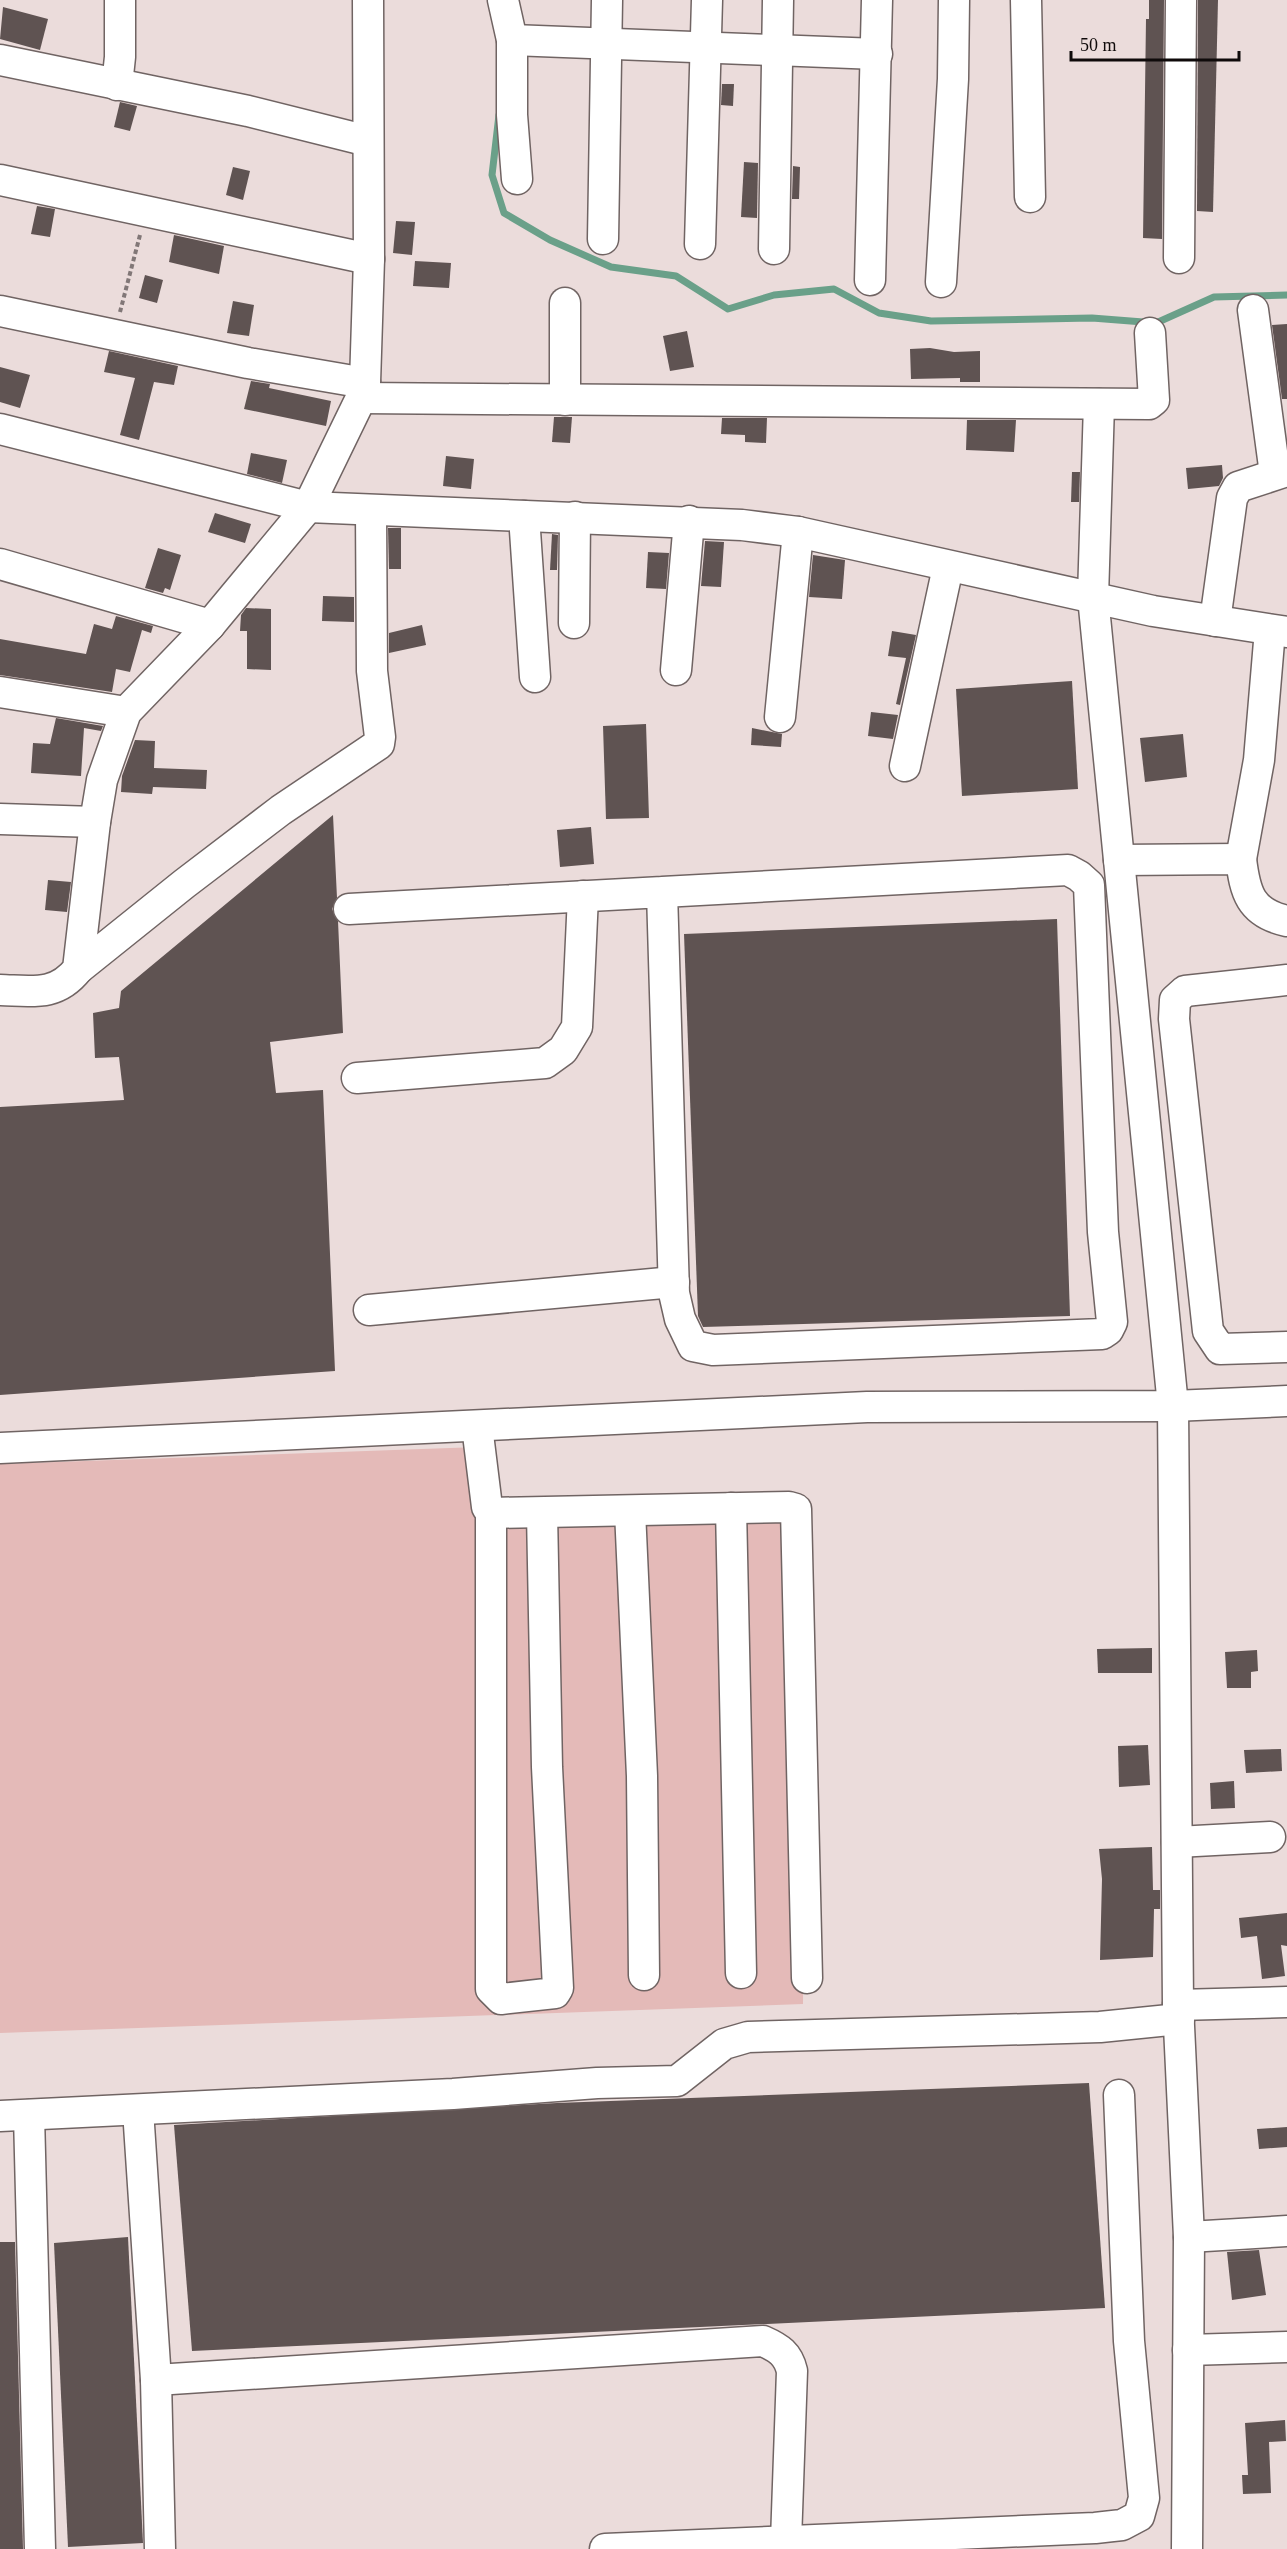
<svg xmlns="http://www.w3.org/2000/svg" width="1287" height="2549" viewBox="0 0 1287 2549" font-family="'Times New Roman',serif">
  <rect width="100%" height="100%" fill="#ebdcdb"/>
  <polygon fill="#e4bab8" points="478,1447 479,1520 805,1514 803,2004 0,2033 0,1464"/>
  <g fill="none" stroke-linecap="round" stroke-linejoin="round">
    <polyline stroke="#6aa089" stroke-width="7" points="499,115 492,175 504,213 550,240 611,267 676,276 728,309 774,295 834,289 879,313 931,321 1092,318 1156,323 1214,297 1287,295"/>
  </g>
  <g fill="#5f5352">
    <polygon points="1149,0 1164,0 1162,239 1143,238 1146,19 1149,19"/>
    <polygon points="1198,0 1218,0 1213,212 1197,211"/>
    <polygon points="3,7 48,19 40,50 0,39"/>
    <polygon points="722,84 734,84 733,106 721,105"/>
    <polygon points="120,102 137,106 130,131 114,127"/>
    <polygon points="744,162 758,163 757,218 741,217"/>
    <polygon points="793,166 800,167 799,199 792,199"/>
    <polygon points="233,167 250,171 243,200 226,195"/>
    <polygon points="37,206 55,209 50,237 31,234"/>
    <polygon points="396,221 415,222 412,255 393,253"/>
    <polygon points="174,235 224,246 219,274 169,262"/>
    <polygon points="415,261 451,263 449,288 413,286"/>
    <polygon points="145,275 163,280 157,303 139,298"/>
    <polygon points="233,301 254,305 249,336 227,333"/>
    <polygon points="1287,324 1287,399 1282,399 1272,325"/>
    <polygon points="687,331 694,367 670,371 663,336"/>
    <polygon points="930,348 954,352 980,351 980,382 960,382 960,378 911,379 910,349"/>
    <polygon points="109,351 178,366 174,385 154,382 139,440 120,435 135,378 104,372"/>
    <polygon points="0,367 30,375 20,408 0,402"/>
    <polygon points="251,381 270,384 269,388 331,401 326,426 244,409"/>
    <polygon points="554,417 572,417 570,443 552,442"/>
    <polygon points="722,418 767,418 766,443 745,442 745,435 721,434"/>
    <polygon points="967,420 1016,420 1014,452 966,450"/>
    <polygon points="251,453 287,460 282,483 247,474"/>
    <polygon points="446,456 474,459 471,489 443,486"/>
    <polygon points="1222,465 1223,478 1219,486 1188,489 1186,468"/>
    <polygon points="1072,472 1080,472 1079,502 1071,502"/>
    <polygon points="215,513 251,524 245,543 208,532"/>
    <polygon points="388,528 401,528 401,569 389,569"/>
    <polygon points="552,534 558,535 557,570 550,570"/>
    <polygon points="705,541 724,542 721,587 701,586"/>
    <polygon points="158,548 181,555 170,590 165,588 163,593 145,588"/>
    <polygon points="648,552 669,553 666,589 646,588"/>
    <polygon points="813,555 845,560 842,599 809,597"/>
    <polygon points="323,596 354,597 354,622 322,621"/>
    <polygon points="246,608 271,609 271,670 247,669 247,631 240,631 241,615"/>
    <polygon points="116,616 153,626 151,633 142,630 130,672 116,669 112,692 0,675 0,639 86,654 94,624 112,629"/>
    <polygon points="422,625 426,645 389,653 389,633"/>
    <polygon points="892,631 916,635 900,705 896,704 906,658 888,656"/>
    <polygon points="1072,681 1078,789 962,796 956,689"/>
    <polygon points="871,712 898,715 893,739 868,736"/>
    <polygon points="56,718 103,726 101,731 84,728 81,776 31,773 33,743 50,744"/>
    <polygon points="646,724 649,818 606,819 603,726"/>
    <polygon points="752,728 782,734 781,747 751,745"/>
    <polygon points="1183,734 1187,777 1145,782 1140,738"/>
    <polygon points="135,740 155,741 154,768 207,770 206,789 153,787 152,794 121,792 122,776"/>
    <polygon points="333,815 337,898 332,909 338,921 343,1033 270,1042 276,1093 323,1090 335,1371 0,1395 0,1107 124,1100 119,1057 95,1058 93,1013 119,1008 121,991"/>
    <polygon points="591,827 594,864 560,867 557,830"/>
    <polygon points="48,880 71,882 67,912 45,910"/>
    <polygon points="1057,919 1070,1316 703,1327 698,1316 684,934"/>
    <polygon points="1152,1648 1152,1673 1098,1673 1097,1649"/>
    <polygon points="1257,1650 1258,1671 1251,1672 1251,1688 1227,1688 1225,1652"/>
    <polygon points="1148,1745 1150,1785 1119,1787 1118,1746"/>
    <polygon points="1281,1749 1282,1771 1246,1773 1244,1750"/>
    <polygon points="1234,1781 1235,1808 1211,1809 1210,1783"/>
    <polygon points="1152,1847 1153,1890 1160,1890 1160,1909 1154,1909 1153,1957 1100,1960 1102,1879 1099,1849"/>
    <polygon points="1287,1913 1287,1946 1281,1945 1285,1976 1262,1979 1257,1936 1241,1938 1239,1918"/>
    <polygon points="1089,2083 1105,2308 192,2351 174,2125 557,2103"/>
    <polygon points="1287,2127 1287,2147 1259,2149 1257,2129"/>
    <polygon points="128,2237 143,2543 68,2547 54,2243"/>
    <polygon points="0,2242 15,2242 23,2549 0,2549"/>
    <polygon points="1259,2250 1266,2295 1232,2300 1227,2252"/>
    <polygon points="1285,2420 1286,2441 1269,2442 1271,2493 1243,2494 1242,2475 1248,2475 1245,2423"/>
  </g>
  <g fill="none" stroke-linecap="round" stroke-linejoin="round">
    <defs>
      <g id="minor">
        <polyline points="503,0 512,40 512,115 517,179"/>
        <polyline points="1026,0 1030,197"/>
        <polyline points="512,40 877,54"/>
        <polyline points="0,60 248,111 368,141"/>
        <polyline points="117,85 120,57 120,0"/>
        <polyline points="0,180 369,259"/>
        <polyline points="603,239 607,0"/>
        <polyline points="700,244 707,0"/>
        <polyline points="774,249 778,0"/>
        <polyline points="1179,258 1181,0"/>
        <polyline points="870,280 877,0"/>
        <polyline points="941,282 953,79 954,0"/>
        <polyline points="565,303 565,400"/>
        <polyline points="1253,310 1275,474"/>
        <polyline points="0,311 248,363 365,383"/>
        <polyline points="361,398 1149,404 1154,400 1150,333"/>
        <polyline points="1099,404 1093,597 1173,1406 1178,2005 1189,2237 1187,2549"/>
        <polyline points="0,429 308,507 742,525 798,532 1153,611 1287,632"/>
        <polyline points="524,516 535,677"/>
        <polyline points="0,564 210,625"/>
        <polyline points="1215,621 1232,498 1238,487 1287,471"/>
        <polyline points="574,623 575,517"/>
        <polyline points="676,670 689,521"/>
        <polyline points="0,692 126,712"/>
        <polyline points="780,717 798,532"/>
        <polyline points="905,766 948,567"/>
        <polyline points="0,819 95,822"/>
        <polyline points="1241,859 1259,760 1270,630"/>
        <path d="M 1119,860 L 1241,859 C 1245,892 1250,913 1287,921"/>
        <polyline points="349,909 1068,870 1079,876 1089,885 1103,1232 1112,1322 1108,1330 1102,1334 713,1350 693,1346 680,1319 674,1293 662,892"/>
        <polyline points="78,969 184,884 281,810 379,744 380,737 372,671 371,512"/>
        <polyline points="1287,980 1185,991 1175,1000 1174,1019 1208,1331 1220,1349 1287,1347"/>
        <path d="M 0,990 C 32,991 56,997 78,969 L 95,822 L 102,780 L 126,712 L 210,625 L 308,507 L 361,398 L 365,383 L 369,259 L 368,0"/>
        <polyline points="357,1078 545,1063 563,1050 577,1027 583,896"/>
        <polyline points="369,1310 674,1282"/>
        <polyline points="477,1426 487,1507 491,1513 491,1989 501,1999 555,1993 558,1988 547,1767 542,1513"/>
        <polyline points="0,1448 867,1407 1173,1406 1287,1401"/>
        <polyline points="731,1508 741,1973"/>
        <polyline points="630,1511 642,1776 644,1975"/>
        <polyline points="491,1513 789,1507 796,1509 807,1978"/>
        <polyline points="1177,1842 1270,1837"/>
        <polyline points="1178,2005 1287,2002"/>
        <polyline points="138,2110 156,2380 160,2549"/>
        <polyline points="29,2115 40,2549"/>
        <polyline points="0,2116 453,2094 597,2083 677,2081 724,2044 748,2037 1100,2027 1179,2019"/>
        <polyline points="1189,2237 1287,2231"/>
        <polyline points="1188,2350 1287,2347"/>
        <path d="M 156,2380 L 763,2341 C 779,2348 788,2354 792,2371 L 786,2541"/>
        <polyline points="605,2549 1095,2528 1122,2525 1139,2516 1144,2498 1129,2341 1119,2095"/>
      </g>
    </defs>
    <use href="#minor" stroke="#706463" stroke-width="33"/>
    <polyline stroke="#817777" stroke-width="4" stroke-dasharray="4.5 3" stroke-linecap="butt" points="120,312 140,235"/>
    <use href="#minor" stroke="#fff" stroke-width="30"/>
  </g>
  <path d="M1071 51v9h168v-9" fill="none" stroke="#0f0a0a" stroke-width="3"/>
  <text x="1080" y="51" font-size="18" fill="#0f0a0a" stroke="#ebdcdb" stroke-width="4.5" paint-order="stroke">50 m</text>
</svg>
